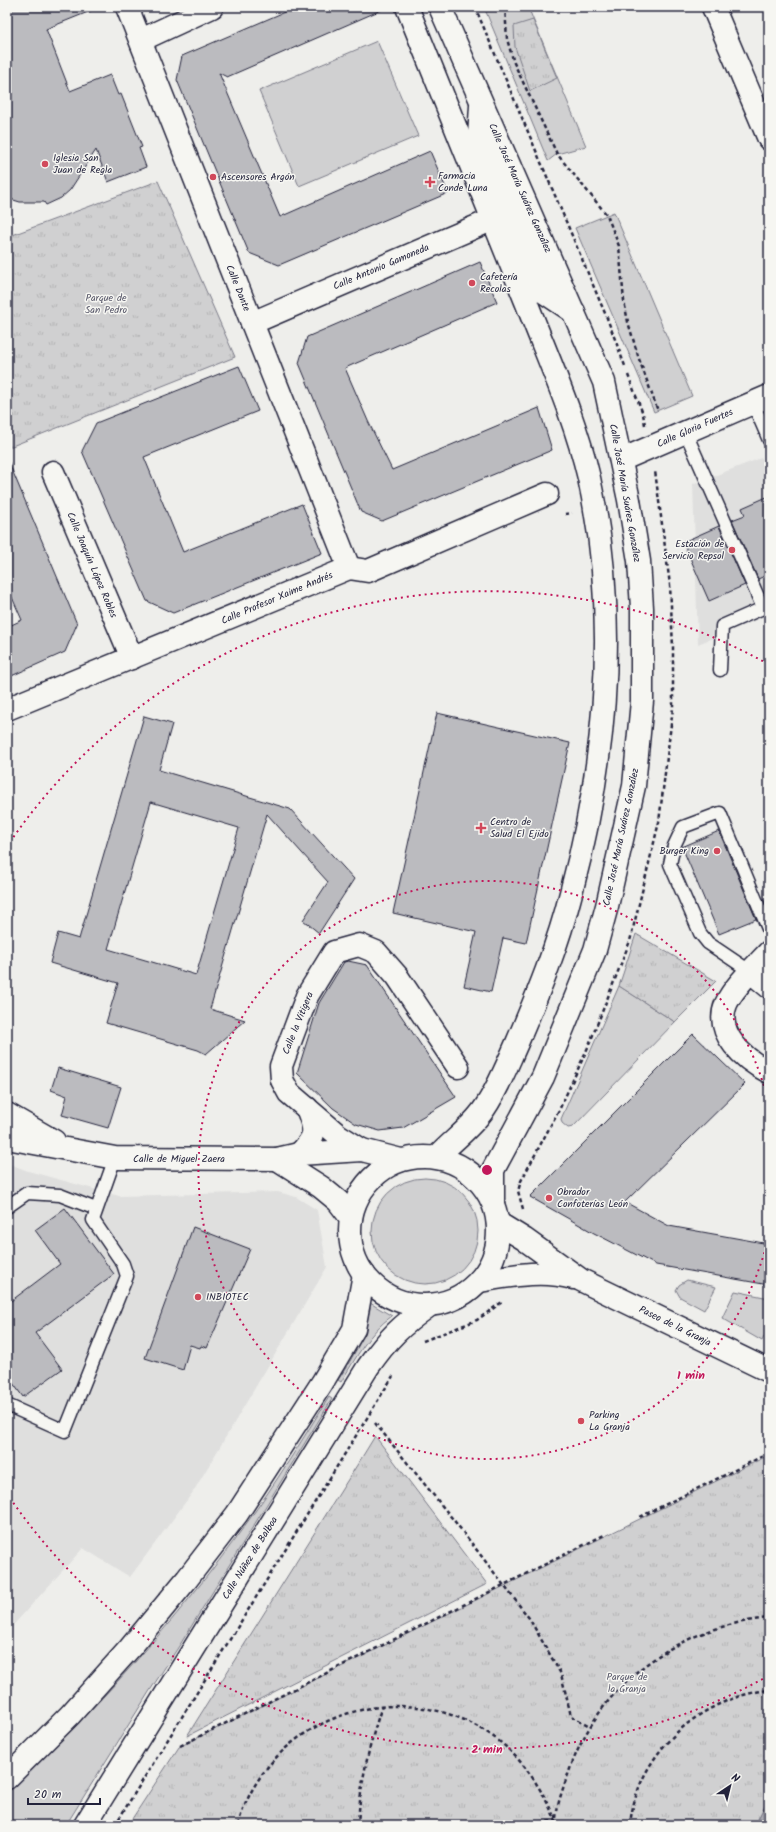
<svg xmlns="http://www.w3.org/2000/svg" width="776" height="1832" viewBox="0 0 776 1832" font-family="Kalam,sans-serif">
  <defs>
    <pattern id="park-tufts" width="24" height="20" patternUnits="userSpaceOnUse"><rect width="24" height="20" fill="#d0d0d1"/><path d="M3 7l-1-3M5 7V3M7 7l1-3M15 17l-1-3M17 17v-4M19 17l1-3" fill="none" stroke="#b2b2b4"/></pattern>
    <pattern id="water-ripples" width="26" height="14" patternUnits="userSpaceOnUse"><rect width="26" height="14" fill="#a7a7af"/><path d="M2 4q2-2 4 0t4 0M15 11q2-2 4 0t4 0" fill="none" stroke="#888890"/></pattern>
  </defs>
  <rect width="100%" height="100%" fill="#eeeeeb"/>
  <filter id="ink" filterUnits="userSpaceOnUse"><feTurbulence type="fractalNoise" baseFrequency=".025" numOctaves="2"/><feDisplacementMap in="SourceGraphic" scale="8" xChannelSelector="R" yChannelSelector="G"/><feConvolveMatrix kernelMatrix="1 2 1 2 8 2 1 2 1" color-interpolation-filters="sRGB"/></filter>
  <g filter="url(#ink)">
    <g fill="#dfdfde">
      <polygon points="769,455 769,615 698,644 693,484"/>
      <polygon points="7,1163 28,1171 119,1196 278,1192 296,1197 317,1210 327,1267 193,1492 130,1577 83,1548 7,1632"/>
    </g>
    <g fill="#d0d0d1" stroke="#797986">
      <polygon points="484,7 528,7 586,146 557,154 548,161"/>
      <polygon points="377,41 418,136 299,186 259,91"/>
      <polygon points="614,212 692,396 654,412 575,228"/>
      <polygon points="619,986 675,1022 573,1127 568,1128 562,1123 561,1119"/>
      <circle cx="425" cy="1231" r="53"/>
      <polygon points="687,1280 716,1287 704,1310 680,1297 676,1290 679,1285"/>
      <polygon points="735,1291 769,1298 769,1326 762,1341 722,1318"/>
      <path d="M 370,1303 L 392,1316 C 369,1332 356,1358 341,1382 L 338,1380 C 354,1356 368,1332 370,1303 Z"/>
      <path d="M 329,1397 L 332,1399 L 181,1643 L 149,1692 L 66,1825 L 7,1825 L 7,1793 C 94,1711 176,1622 246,1524 C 276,1483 302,1440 329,1397 Z"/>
    </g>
    <g fill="url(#park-tufts)" stroke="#797986">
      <polygon points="533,20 557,78 530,91 515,47 514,26"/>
      <polygon points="158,181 235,357 7,448 7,237"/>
      <polygon points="636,934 716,981 675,1022 619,986"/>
      <polygon points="375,1436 487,1584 187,1736 364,1454"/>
      <polygon points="769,1455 769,1825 128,1825 179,1747"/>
    </g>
    <polygon fill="url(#water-ripples)" stroke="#727281" points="769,1801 769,1825 755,1825 765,1805"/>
    <g fill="#bbbbbf" stroke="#22223b" fill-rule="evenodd">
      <polygon points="7,7 97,7 98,8 46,29 70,91 110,75 118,95 121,94 142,147 139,148 146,167 108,182 96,150 70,190 61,198 46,205 44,202 20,202 7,198"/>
      <polygon points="296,7 388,7 227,77 219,73 280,217 430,151 448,193 279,265 249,253 177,80 182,56"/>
      <polygon points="480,262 497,302 345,368 368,421 392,470 539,408 552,450 382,521 361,512 299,363 307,337"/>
      <polygon points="239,366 258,411 144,457 183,552 302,504 322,553 173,613 147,601 82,451 96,423"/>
      <polygon points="7,458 77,624 65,652 7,678 7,627 22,620 7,586"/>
      <polygon points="769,496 769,574 758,579 732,520 745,515 742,508"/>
      <polygon points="719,526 745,585 709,601 683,542"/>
      <polygon points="437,713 570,743 526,943 503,938 491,992 464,986 476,932 393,913"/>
      <path d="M 144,716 L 172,724 L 159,770 L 290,809 L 354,879 L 319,933 L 303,920 L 328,882 L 267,814 L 210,1009 L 245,1020 L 206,1054 L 198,1050 L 106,1023 L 118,983 L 50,963 L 58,933 L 79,939 ZM 151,802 L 239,828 L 196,975 L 108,949 Z"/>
      <polygon points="719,831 756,919 719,934 682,847"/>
      <polygon points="348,961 367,965 456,1097 403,1128 380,1131 356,1124 333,1108 297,1073 319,1003 344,962"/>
      <polygon points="693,1034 745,1084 625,1202 669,1226 769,1244 769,1285 656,1265 594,1233 530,1197"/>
      <polygon points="58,1068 121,1087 108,1128 62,1115 67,1096 51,1090"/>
      <polygon points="65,1208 114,1274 35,1333 62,1369 23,1397 7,1375 7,1304 60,1264 35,1230"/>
      <polygon points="193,1227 250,1249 207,1348 201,1346 200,1348 190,1345 183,1370 145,1358"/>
    </g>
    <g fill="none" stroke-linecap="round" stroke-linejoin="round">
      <defs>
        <g id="lane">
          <polyline points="753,403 769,440"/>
          <polyline points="685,431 763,608 769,605"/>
          <polyline points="720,670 722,626 763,608"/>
          <polyline points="751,972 708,943 700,933 670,864 674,846 683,827 720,813 769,931"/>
          <polyline points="7,1207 27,1193 60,1195 96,1209"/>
          <polyline points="7,1405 65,1431 127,1276 123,1264 93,1220 115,1158"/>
        </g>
        <g id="street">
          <polyline points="127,7 349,568"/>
          <polyline points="713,7 769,139"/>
          <polyline points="141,40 212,7"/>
          <polyline points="252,323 510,212"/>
          <polyline points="621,460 769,396"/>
          <polyline points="53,472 132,658"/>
          <polyline points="7,709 349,568 368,571 547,494"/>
          <path d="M 769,952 C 756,966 734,986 726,1004 C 714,1034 745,1060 769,1072"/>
          <polyline points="751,972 769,987"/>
          <polyline points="362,1150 338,1135 289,1093 282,1080 281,1066 307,996 334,952 359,945 376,952 397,976 458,1067"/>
          <path d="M 299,1154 C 317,1136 316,1131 307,1108"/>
        </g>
        <g id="secondary">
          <polyline points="7,1114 54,1141"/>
          <polyline points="7,1138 115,1158 277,1159 299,1154 362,1150 401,1160"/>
          <polyline points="277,1159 321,1187 338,1201 351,1218"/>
          <polyline points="7,1778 70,1715 130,1648 187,1579 237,1514 322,1383 354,1329 364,1274"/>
          <path d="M 85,1825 L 368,1367 C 389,1337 401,1326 430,1305"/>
        </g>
        <g id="primary">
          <path d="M 407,7 C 448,106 488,205 527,304 C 549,361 575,418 589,478 C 619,616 607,757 571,893 C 558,945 538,994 517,1043 C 507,1065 498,1089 484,1109 C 471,1128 452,1141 437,1157"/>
          <polyline points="440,7 604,382 629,500 639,561 642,608 642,701 634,786 607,906 595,950 543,1077 493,1170 493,1202"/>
          <polyline points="481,106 479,137 544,292 574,312"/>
          <circle cx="424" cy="1231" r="74"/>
          <polyline points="498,1223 524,1239 581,1280 769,1371"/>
          <path d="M 479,1281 C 510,1276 542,1269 573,1278"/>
        </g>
      </defs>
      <use href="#lane" stroke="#22223b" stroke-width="15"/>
      <use href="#street" stroke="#22223b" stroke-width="25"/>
      <use href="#secondary" stroke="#22223b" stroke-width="25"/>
      <use href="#primary" stroke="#22223b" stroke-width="25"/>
      <g stroke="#22223b" stroke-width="2.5" stroke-dasharray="4 3" stroke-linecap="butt">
        <polyline points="475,7 607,318 625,366"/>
        <polyline points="505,7 507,39 514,63 557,154 607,215 619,246 624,301 628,322 639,359 658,411"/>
        <polyline points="628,375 643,414 645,425"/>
        <polyline points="565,514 572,513"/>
        <polyline points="523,1209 518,1191 521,1181 560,1108 589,1045 630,941 659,822 673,708 673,647 670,585 655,471"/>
        <polyline points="423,1341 477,1320 502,1302"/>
        <polyline points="375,1423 456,1523 529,1618 561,1674 571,1716 590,1726"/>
        <polyline points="640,1517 769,1453"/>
        <polyline points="180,1746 604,1535"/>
        <polyline points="115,1825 393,1376"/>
        <path d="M 238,1825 C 268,1716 400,1672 491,1735 C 522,1757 541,1787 556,1821 L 492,1825"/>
        <path d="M 358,1825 C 360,1784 369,1745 382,1706"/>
        <path d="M 556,1825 C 555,1807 564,1786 570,1769 C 602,1681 677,1627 769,1618"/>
        <path d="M 630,1825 C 637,1753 699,1698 769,1690"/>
      </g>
      <use href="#lane" stroke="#f6f6f2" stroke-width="12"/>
      <use href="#street" stroke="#f6f6f2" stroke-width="22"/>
      <use href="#secondary" stroke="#f6f6f2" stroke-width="22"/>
      <use href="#primary" stroke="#f6f6f2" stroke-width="22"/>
    </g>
  </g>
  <g fill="none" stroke="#c2185b" stroke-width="2" stroke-dasharray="2 4">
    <path d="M769 1235A289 289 0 1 1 769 1105"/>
    <path d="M768 1676A579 579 0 0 1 10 1498M10 842A579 579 0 0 1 768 664"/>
  </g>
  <g fill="#d1495b" stroke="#f6f6f2" stroke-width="1.5">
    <circle cx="45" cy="164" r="4"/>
    <circle cx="213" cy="177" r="4"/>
    <path d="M428 176h4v4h4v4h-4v4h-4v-4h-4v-4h4z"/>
    <circle cx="472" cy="283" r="4"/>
    <circle cx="732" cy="550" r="4"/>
    <path d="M479 822h4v4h4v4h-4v4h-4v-4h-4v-4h4z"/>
    <circle cx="717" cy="851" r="4"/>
    <circle cx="549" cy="1198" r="4"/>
    <circle cx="198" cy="1297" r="4"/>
    <circle cx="581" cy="1421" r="4"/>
  </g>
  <g text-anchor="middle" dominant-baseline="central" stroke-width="3" stroke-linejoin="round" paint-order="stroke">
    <g font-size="10" fill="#22223b" stroke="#f6f6f2" text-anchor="start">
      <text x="53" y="158">Iglesia San<tspan x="53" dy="12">Juan de Regla</tspan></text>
      <text x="438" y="176">Farmacia<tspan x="438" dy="12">Conde Luna</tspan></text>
      <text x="221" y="177">Ascensores Argón</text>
      <text x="480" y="277">Cafetería<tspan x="480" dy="12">Recolas</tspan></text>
      <text x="724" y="544" text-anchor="end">Estación de<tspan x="724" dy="12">Servicio Repsol</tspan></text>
      <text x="490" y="822">Centro de<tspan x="490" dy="12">Salud El Ejido</tspan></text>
      <text x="709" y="851" text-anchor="end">Burger King</text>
      <text x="557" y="1192">Obrador<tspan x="557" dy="12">Confoterías León</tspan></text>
      <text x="206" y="1297">INBIOTEC</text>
      <text x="589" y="1415">Parking<tspan x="589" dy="12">La Granja</tspan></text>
    </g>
    <g font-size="10" fill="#22223b" stroke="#f6f6f2">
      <text transform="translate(520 188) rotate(66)">Calle José María Suárez González</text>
      <text transform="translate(381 267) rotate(-23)">Calle Antonio Gamoneda</text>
      <text transform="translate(238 288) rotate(68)">Calle Dante</text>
      <text transform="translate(695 428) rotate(-24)">Calle Gloria Fuertes</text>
      <text transform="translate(625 493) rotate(80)">Calle José María Suárez González</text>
      <text transform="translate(92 565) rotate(67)">Calle Joaquín López Robles</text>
      <text transform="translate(277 598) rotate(-23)">Calle Profesor Xaime Andrés</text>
      <text transform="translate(621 837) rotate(-78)">Calle José María Suárez González</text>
      <text transform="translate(298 1023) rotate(-68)">Calle la Vitigera</text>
      <text x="179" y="1159">Calle de Miguel Zaera</text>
      <text transform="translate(675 1326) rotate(26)">Paseo de la Granja</text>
      <text transform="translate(250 1558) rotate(-58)">Calle Núñez de Balboa</text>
    </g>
    <g font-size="10" fill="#565668" stroke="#f6f6f2">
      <text x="106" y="298">Parque de<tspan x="106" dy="12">San Pedro</tspan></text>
      <text x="627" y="1677">Parque de<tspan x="627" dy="12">la Granja</tspan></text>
    </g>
  </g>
  <circle cx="487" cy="1170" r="6" fill="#c2185b" stroke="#f6f6f2" stroke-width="2"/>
  <g font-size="12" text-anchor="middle" font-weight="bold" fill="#c2185b" stroke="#f6f6f2" stroke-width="3" stroke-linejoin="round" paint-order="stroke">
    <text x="691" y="1379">1 min</text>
    <text x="487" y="1753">2 min</text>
  </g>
  <rect width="776" height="1832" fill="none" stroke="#f6f6f2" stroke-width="24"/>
  <rect x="12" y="12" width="752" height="1808" fill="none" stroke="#22223b" stroke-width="1.5" filter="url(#ink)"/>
  <g transform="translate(730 1786) rotate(35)" stroke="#f6f6f2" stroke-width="3" paint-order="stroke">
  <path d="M0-3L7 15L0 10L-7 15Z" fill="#22223b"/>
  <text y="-6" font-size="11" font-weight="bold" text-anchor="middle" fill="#22223b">N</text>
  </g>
  <path d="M28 1798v6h72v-6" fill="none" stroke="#22223b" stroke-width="2"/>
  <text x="34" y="1798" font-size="12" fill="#22223b" stroke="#f6f6f2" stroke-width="3" paint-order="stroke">20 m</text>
</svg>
